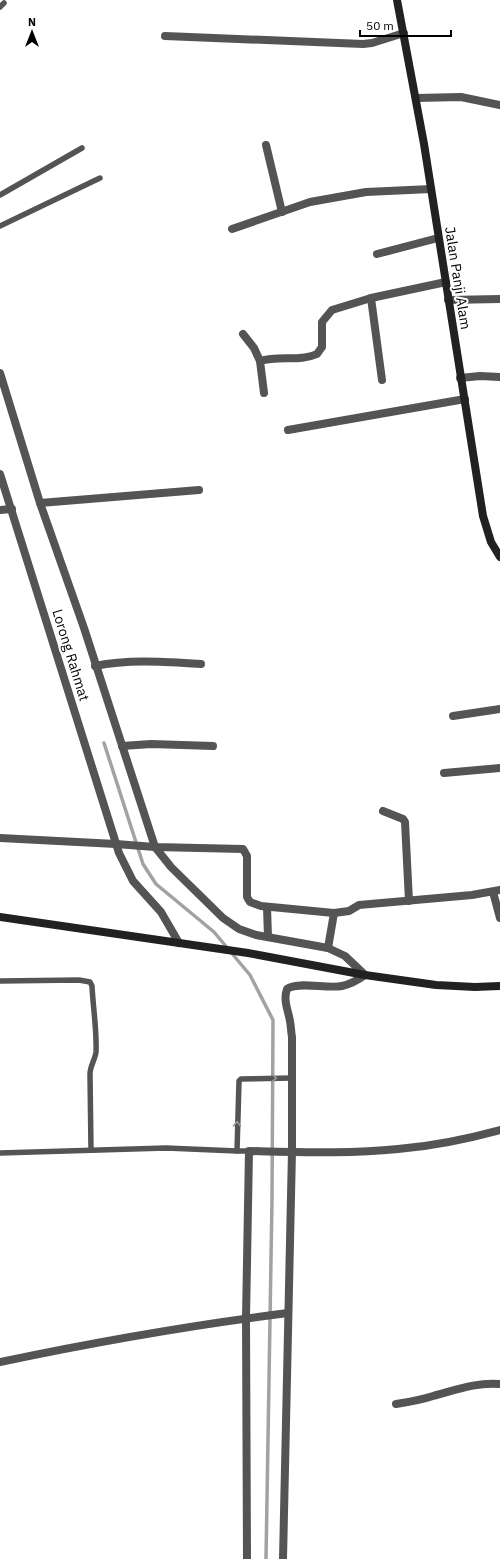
<svg xmlns="http://www.w3.org/2000/svg" width="500" height="1559" viewBox="0 0 500 1559" font-family="'IBM Plex Sans',sans-serif">
  <rect width="100%" height="100%" fill="#fff"/>
  <g fill="none" stroke-linecap="round" stroke-linejoin="round">
    <polyline stroke="#a2a2a2" stroke-width="3.5" points="104,743 143,864 156,884 214,932 250,975 273,1020 272,1200 266,1559"/>
    <g stroke="#545454" stroke-width="5.5">
      <polyline points="0,7 4,3"/>
      <polyline points="0,195 82,148"/>
      <polyline points="0,226 100,178"/>
      <path d="M 0,981 L 79,980 L 90,982 L 92,986 C 93,1007 97,1031 96,1052 C 95,1060 90,1066 90,1074 L 91,1150"/>
      <polyline points="249,1151 237,1151 239,1081 241,1079 292,1078"/>
      <polyline points="0,1153 166,1148 237,1151"/>
    </g>
    <g stroke="#545454" stroke-width="8">
      <polyline points="165,36 363,44 372,43 404,33"/>
      <polyline points="416,98 461,97 500,105"/>
      <polyline points="266,145 282,212"/>
      <polyline points="232,229 310,202 366,192 431,189"/>
      <polyline points="377,254 438,238"/>
      <polyline points="371,298 382,380"/>
      <polyline points="448,300 500,299"/>
      <polyline points="243,334 254,348 260,361"/>
      <path d="M 0,373 L 40,503 L 84,628 L 155,847 L 171,867 L 223,918 L 239,929 L 256,935 L 328,948 L 345,956 L 365,975 C 358,980 351,984 342,986 C 328,989 296,981 287,989 C 283,1000 288,1010 290,1021 C 291,1026 291,1032 292,1037 L 292,1151 L 283,1559"/>
      <polyline points="460,378 480,376 500,377"/>
      <path d="M 264,393 L 260,361 C 278,355 300,362 317,354 L 322,347 L 322,322 L 332,310 L 371,298 L 446,282"/>
      <polyline points="288,430 465,399"/>
      <polyline points="0,474 119,853 133,881 161,912 179,943"/>
      <polyline points="40,503 199,490"/>
      <polyline points="0,510 12,509"/>
      <path d="M 95,666 C 130,659 166,662 201,664"/>
      <polyline points="453,716 500,709"/>
      <polyline points="122,746 151,744 213,746"/>
      <polyline points="444,773 500,768"/>
      <polyline points="383,811 403,819 405,822 409,901"/>
      <polyline points="0,838 116,844 155,847 243,849 247,856 247,897 250,902 261,906 334,913 349,911 359,905 472,895 500,890"/>
      <polyline points="493,892 500,918"/>
      <polyline points="267,907 268,937"/>
      <polyline points="328,948 334,913"/>
      <path d="M 0,1362 C 95,1342 192,1325 288,1313"/>
      <path d="M 396,1404 C 409,1402 421,1400 433,1396 C 456,1390 476,1382 500,1384"/>
      <path d="M 247,1559 L 246,1318 L 249,1151 C 299,1152 349,1154 398,1149 C 433,1146 467,1139 500,1130"/>
    </g>
    <g stroke="#212121" stroke-width="8">
      <polyline points="397,0 424,144 483,516 491,542 500,557"/>
      <polyline points="0,917 248,953 365,975 436,985 475,987 500,986"/>
    </g>
  </g>
  <defs><path id="oneway-chevron" d="M-2-3.5L2.5 0L-2 3.5" fill="none" stroke-width="1.6" stroke-linecap="round" stroke-linejoin="round"/></defs>
  <g stroke="#989898">
    <use href="#oneway-chevron" transform="translate(274 1078) rotate(1)"/>
    <use href="#oneway-chevron" transform="translate(237 1124) rotate(-89)"/>
  </g>
  <g text-anchor="middle" dominant-baseline="central" stroke-width="4" stroke-linejoin="round" paint-order="stroke">
    <g font-size="14" fill="#000" stroke="#fff">
      <text transform="translate(458 278) rotate(81)">Jalan Panji Alam</text>
      <text transform="translate(71 655) rotate(73)">Lorong Rahmat</text>
    </g>
  </g>
  <g transform="translate(32 32)" stroke="#ffffff" stroke-width="3" paint-order="stroke">
  <path d="M0-3L7 15L0 10L-7 15Z" fill="#000000"/>
  <text y="-6" font-size="11" font-weight="bold" text-anchor="middle" fill="#000000">N</text>
  </g>
  <path d="M360 30v6h91v-6" fill="none" stroke="#000000" stroke-width="2"/>
  <text x="366" y="30" font-size="12" fill="#000000" stroke="#ffffff" stroke-width="3" paint-order="stroke">50 m</text>
</svg>
